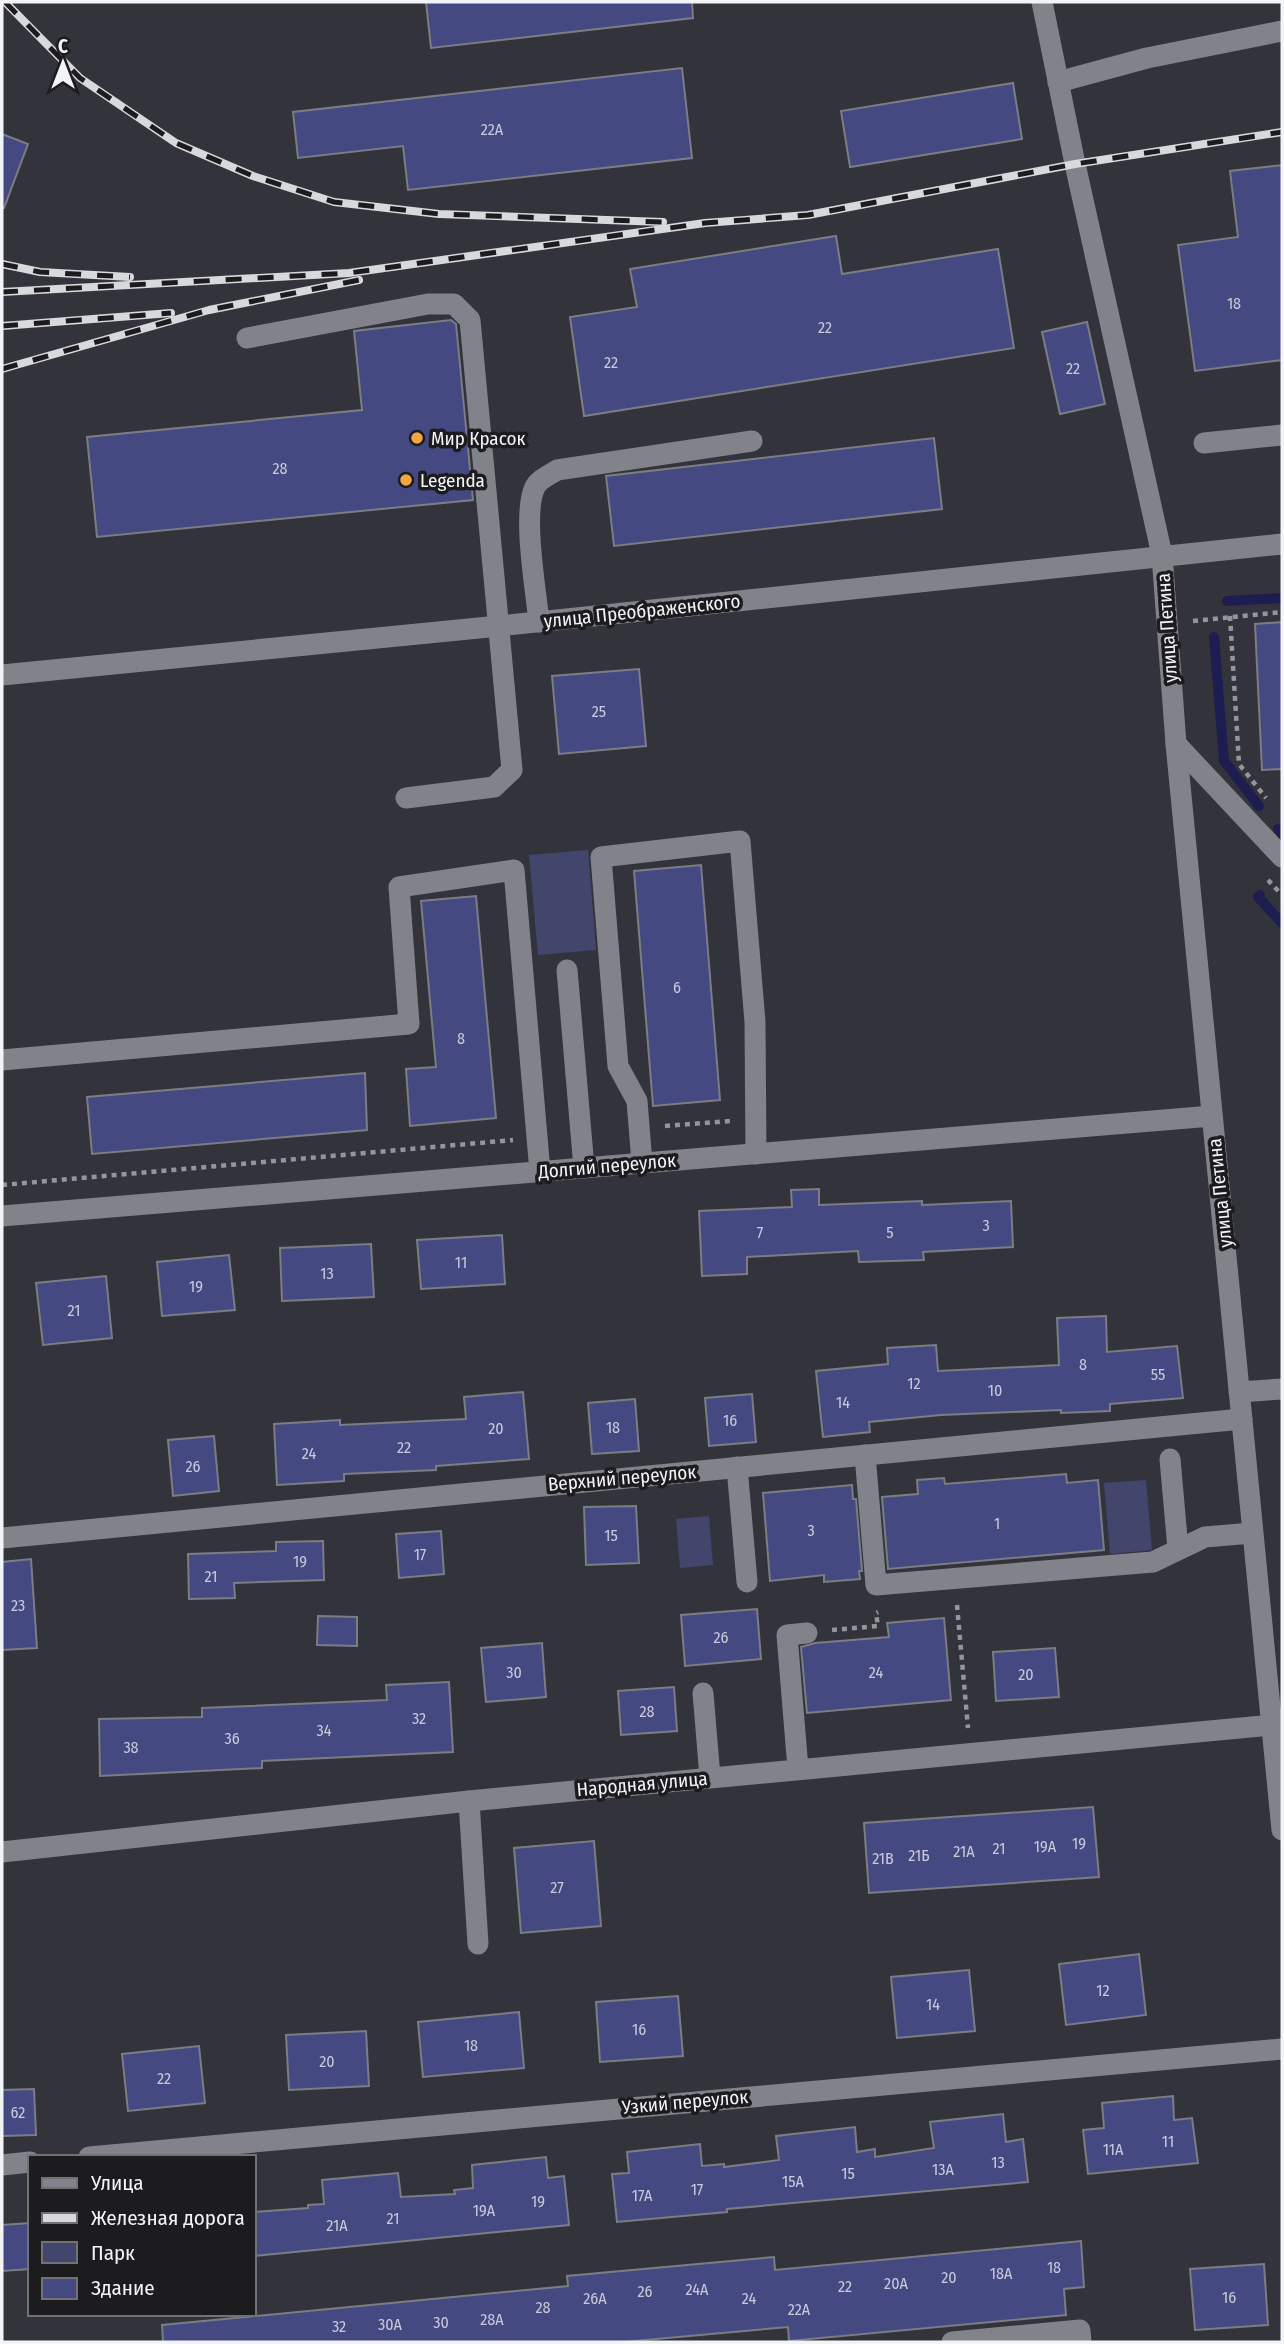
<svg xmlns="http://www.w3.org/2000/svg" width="1284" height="2344" viewBox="0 0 1284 2344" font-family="'Fira Sans Condensed',sans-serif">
  <rect width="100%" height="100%" fill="#33343b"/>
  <g fill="#42466d">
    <polygon points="588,850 596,950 538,955 529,855"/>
    <polygon points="1146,1480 1152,1550 1110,1554 1104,1483"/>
    <polygon points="709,1516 713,1565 680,1568 676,1519"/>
  </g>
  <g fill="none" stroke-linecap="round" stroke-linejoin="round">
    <g stroke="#1e1d51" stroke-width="10">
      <polyline points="1227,601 1282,598"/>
      <polyline points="1214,637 1224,761 1259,806"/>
      <polyline points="1278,829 1282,834"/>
      <polyline points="1260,895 1258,897 1282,923"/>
    </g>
  </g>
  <g fill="#454981" stroke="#7b7c84" stroke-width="2">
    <polygon points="426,2 692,2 693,18 431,48"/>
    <polygon points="682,68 692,158 408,190 403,146 298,158 293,112"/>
    <polygon points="1013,83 1022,139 850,167 841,111"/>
    <polygon points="2,134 28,144 4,208 2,208"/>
    <polygon points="1282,165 1282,360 1195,371 1178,245 1238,237 1230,171"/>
    <polygon points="836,236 842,274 998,249 1014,348 584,416 570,317 637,307 630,269"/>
    <polygon points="451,320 456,324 473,500 97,537 87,437 362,410 354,331"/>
    <polygon points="1087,322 1105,404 1060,414 1042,332"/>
    <polygon points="934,438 942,509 614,546 606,476"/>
    <polygon points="1282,622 1282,769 1262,770 1255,624"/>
    <polygon points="639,669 646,746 559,754 552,676"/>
    <polygon points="701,865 720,1100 653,1106 634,871"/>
    <polygon points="476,896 496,1118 410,1126 406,1069 436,1067 421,901"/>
    <polygon points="365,1073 367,1130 92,1154 87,1097"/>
    <polygon points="819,1189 819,1205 922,1201 922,1205 1011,1201 1013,1247 923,1252 924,1260 859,1262 858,1251 747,1257 747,1274 702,1276 699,1211 792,1207 791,1190"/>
    <polygon points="502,1235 505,1284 421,1289 417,1240"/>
    <polygon points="371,1244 374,1297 282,1301 280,1248"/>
    <polygon points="229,1255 235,1310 162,1316 157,1262"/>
    <polygon points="106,1276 112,1338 43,1345 36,1283"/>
    <polygon points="1106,1316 1107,1352 1177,1346 1183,1398 1110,1404 1110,1411 1061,1413 1061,1410 941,1415 869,1422 870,1432 823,1437 816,1371 888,1364 887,1348 936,1345 938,1371 1059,1365 1057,1318"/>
    <polygon points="523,1392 529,1459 436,1466 436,1470 344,1474 344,1481 277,1485 274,1424 340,1420 340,1425 466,1419 464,1397"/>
    <polygon points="752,1394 756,1442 709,1446 705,1398"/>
    <polygon points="635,1399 639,1451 592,1454 588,1403"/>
    <polygon points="214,1436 219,1491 173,1496 168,1440"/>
    <polygon points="1066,1474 1067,1483 1098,1480 1104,1550 888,1569 882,1497 918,1494 917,1480 944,1478 945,1484"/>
    <polygon points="852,1485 853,1499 856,1499 862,1571 859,1571 860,1579 824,1582 824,1575 770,1581 763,1493"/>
    <polygon points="636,1506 639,1563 586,1565 584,1507"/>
    <polygon points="441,1531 444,1574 399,1578 396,1534"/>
    <polygon points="323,1541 324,1580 234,1583 235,1598 189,1599 188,1554 276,1551 276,1542"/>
    <polygon points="31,1559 37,1648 2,1650 2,1562"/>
    <polygon points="757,1609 761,1659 685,1666 681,1615"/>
    <polygon points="318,1616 357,1617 357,1646 317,1645"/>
    <polygon points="944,1618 951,1700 807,1713 801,1647 815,1643 889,1637 887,1623"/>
    <polygon points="542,1643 546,1697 486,1702 481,1648"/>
    <polygon points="1055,1648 1059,1697 996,1701 993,1652"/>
    <polygon points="449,1682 453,1752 262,1761 262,1768 100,1776 99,1719 202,1717 202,1708 387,1700 386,1685"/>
    <polygon points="674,1687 677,1731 621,1735 618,1691"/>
    <polygon points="1093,1807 1099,1877 869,1893 864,1823"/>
    <polygon points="594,1841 601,1926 521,1933 514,1848"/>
    <polygon points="1139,1954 1146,2015 1066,2025 1059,1964"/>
    <polygon points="969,1970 975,2031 897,2038 891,1977"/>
    <polygon points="678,1996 683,2056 600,2062 596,2002"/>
    <polygon points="519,2012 524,2068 423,2077 418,2022"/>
    <polygon points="366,2031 369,2086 289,2090 286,2035"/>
    <polygon points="199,2046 205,2103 128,2111 122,2054"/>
    <polygon points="34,2089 36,2135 2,2136 2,2090"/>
    <polygon points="1173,2096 1174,2120 1192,2118 1198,2163 1088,2174 1083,2130 1104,2128 1102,2103"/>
    <polygon points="1003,2114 1006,2142 1023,2139 1028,2182 727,2209 727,2212 617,2222 612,2174 629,2173 627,2152 700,2144 702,2166 724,2164 724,2167 779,2160 776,2136 855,2127 857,2152 875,2149 875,2157 934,2148 930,2122"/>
    <polygon points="546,2157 548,2178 564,2176 569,2225 254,2256 254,2212 308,2208 308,2205 324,2204 322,2180 398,2173 401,2197 455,2194 454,2190 473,2188 472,2165"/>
    <polygon points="30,2223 30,2269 2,2271 2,2225"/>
    <polygon points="1081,2241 1084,2287 1064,2289 1066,2315 789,2341 788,2327 623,2342 163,2342 162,2325 568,2286 567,2276 774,2257 775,2270"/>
    <polygon points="1264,2264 1268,2325 1195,2330 1190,2269"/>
  </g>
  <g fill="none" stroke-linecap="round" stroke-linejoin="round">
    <g stroke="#95969b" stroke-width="4.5" stroke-dasharray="5 5" stroke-linecap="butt">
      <polyline points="1230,616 1239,764 1266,798"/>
      <polyline points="1193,621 1282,612"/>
      <polyline points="1268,880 1282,895"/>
      <polyline points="665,1126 730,1121"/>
      <polyline points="2,1185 513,1140"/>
      <polyline points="957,1605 968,1728"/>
      <polyline points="832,1630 878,1626 876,1613 878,1612"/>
    </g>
    <g stroke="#81828a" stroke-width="21">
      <polyline points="1042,2 1075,164 1162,555 1176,744 1282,1830"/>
      <polyline points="1058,82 1147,58 1282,31"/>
      <polyline points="247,338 428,304 454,304 470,320 512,770 494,787 406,798"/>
      <polyline points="1204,443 1282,435"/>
      <path d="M 539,622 C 536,590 522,513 535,487 C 539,479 550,475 557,470 L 752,441"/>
      <polyline points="2,675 499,626 1282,544"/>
      <polyline points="1176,744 1282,857"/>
      <polyline points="567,970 584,1168"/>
      <polyline points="2,1060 409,1024 399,887 514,870 540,1172"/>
      <polyline points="642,1163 637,1101 618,1066 601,857 740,841 755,1022 756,1154"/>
      <polyline points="2,1216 1212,1116"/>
      <polyline points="1239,1392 1282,1389"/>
      <polyline points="865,1455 876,1585 1153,1562 1205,1537 1252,1533"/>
      <polyline points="1170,1459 1178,1549"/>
      <polyline points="737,1467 747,1582"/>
      <polyline points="2,1538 1242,1419"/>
      <polyline points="703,1693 710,1777"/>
      <polyline points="798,1769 787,1635 807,1633"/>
      <polyline points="469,1801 478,1944"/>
      <polyline points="2,1852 469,1801 1282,1724"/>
      <polyline points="89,2157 1282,2049"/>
      <polyline points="2,2165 30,2162"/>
      <polyline points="952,2342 1080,2330 1081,2342"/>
    </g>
    <defs>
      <g id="rail">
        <polyline points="5,2 80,78 176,143 253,176 334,202 439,214 663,222"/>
        <polyline points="2,264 40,272 130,277"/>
        <polyline points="2,292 349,273 705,223 808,215 1075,164 1282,132"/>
        <polyline points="2,326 171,313"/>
        <polyline points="2,369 209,310 359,280"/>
      </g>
    </defs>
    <use href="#rail" stroke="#d8d9dd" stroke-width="8"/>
    <use href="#rail" stroke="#1c1c1f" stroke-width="5" stroke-dasharray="16" stroke-linecap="butt"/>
  </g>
  <g fill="#f3a542" stroke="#1c1c1f" stroke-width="2.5">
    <circle cx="417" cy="438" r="7"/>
    <circle cx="406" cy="480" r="7"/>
  </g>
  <g text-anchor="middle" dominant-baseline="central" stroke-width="7" stroke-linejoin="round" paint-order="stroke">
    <g font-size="16" fill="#c8c9da">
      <text x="492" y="129">22А</text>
      <text x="1234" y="303">18</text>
      <text x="825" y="327">22</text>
      <text x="611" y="362">22</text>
      <text x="1073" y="368">22</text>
      <text x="280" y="468">28</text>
      <text x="599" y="711">25</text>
      <text x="677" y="987">6</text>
      <text x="461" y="1038">8</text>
      <text x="986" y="1225">3</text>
      <text x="760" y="1232">7</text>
      <text x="890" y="1232">5</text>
      <text x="461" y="1262">11</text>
      <text x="327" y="1273">13</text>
      <text x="196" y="1286">19</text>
      <text x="74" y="1310">21</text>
      <text x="1083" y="1364">8</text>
      <text x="1158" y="1374">55</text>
      <text x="914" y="1383">12</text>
      <text x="995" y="1390">10</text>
      <text x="843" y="1402">14</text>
      <text x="730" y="1420">16</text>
      <text x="613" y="1427">18</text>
      <text x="496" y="1428">20</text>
      <text x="404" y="1447">22</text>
      <text x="309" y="1453">24</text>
      <text x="193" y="1466">26</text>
      <text x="997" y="1523">1</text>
      <text x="811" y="1530">3</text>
      <text x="611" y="1535">15</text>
      <text x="420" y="1554">17</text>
      <text x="300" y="1561">19</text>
      <text x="211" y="1576">21</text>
      <text x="18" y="1605">23</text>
      <text x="721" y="1637">26</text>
      <text x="514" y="1672">30</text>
      <text x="876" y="1672">24</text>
      <text x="1026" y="1674">20</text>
      <text x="647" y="1711">28</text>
      <text x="419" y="1718">32</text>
      <text x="324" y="1730">34</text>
      <text x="232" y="1738">36</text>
      <text x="131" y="1747">38</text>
      <text x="1079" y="1843">19</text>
      <text x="1045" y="1846">19А</text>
      <text x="999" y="1848">21</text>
      <text x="964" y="1851">21А</text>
      <text x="919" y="1855">21Б</text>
      <text x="883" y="1858">21В</text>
      <text x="557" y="1887">27</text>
      <text x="1103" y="1990">12</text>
      <text x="933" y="2004">14</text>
      <text x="639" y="2029">16</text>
      <text x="471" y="2045">18</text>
      <text x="327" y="2061">20</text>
      <text x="164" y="2078">22</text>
      <text x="18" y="2112">62</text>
      <text x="1168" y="2141">11</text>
      <text x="1113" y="2149">11А</text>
      <text x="998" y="2162">13</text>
      <text x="943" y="2169">13А</text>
      <text x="848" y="2173">15</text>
      <text x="793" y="2181">15А</text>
      <text x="697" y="2189">17</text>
      <text x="642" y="2195">17А</text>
      <text x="538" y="2201">19</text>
      <text x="484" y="2210">19А</text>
      <text x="393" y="2218">21</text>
      <text x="337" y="2225">21А</text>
      <text x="1054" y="2267">18</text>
      <text x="1001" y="2273">18А</text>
      <text x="949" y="2277">20</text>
      <text x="896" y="2283">20А</text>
      <text x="845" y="2286">22</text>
      <text x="697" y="2289">24А</text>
      <text x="645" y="2291">26</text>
      <text x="1229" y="2297">16</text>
      <text x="595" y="2298">26А</text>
      <text x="749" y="2298">24</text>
      <text x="543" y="2307">28</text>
      <text x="799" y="2309">22А</text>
      <text x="492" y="2319">28А</text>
      <text x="441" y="2322">30</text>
      <text x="390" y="2324">30А</text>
      <text x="339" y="2326">32</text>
    </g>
    <g font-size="19" fill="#f3f4f8" stroke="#1c1c1f" text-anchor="start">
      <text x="431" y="438">Мир Красок</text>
      <text x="420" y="480">Legenda</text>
    </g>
    <g font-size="19" fill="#f3f4f8" stroke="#1c1c1f">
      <text transform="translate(642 611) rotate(-6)">улица Преображенского</text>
      <text transform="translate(1167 628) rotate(-94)">улица Петина</text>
      <text transform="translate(607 1166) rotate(-5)">Долгий переулок</text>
      <text transform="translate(1220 1193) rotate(-96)">улица Петина</text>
      <text transform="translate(622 1478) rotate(-5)">Верхний переулок</text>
      <text transform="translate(642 1784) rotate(-5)">Народная улица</text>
      <text transform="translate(685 2102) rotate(-5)">Узкий переулок</text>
    </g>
  </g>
  <rect width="1284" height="2344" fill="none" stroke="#f3f4f8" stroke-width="7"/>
  <rect x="28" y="2155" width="228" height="161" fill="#1c1c1f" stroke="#727276" stroke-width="2"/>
  <rect x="42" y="2178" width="35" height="10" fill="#81828a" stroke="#727276" stroke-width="2"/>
  <text x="91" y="2190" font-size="21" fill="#f3f4f8">Улица</text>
  <rect x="42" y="2213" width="35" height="10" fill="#d8d9dd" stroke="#727276" stroke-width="2"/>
  <text x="91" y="2225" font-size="21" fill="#f3f4f8">Железная дорога</text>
  <rect x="42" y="2242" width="35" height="21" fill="#42466d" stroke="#727276" stroke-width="2"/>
  <text x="91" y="2260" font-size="21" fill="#f3f4f8">Парк</text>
  <rect x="42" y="2278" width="35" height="21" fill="#454981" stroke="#727276" stroke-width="2"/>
  <text x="91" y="2295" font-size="21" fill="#f3f4f8">Здание</text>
  <g transform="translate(63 63)" stroke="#1c1c1f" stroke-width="5" paint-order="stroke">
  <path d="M0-5L12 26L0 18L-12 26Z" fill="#f3f4f8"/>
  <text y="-10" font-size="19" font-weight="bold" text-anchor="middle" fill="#f3f4f8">С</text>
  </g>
</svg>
